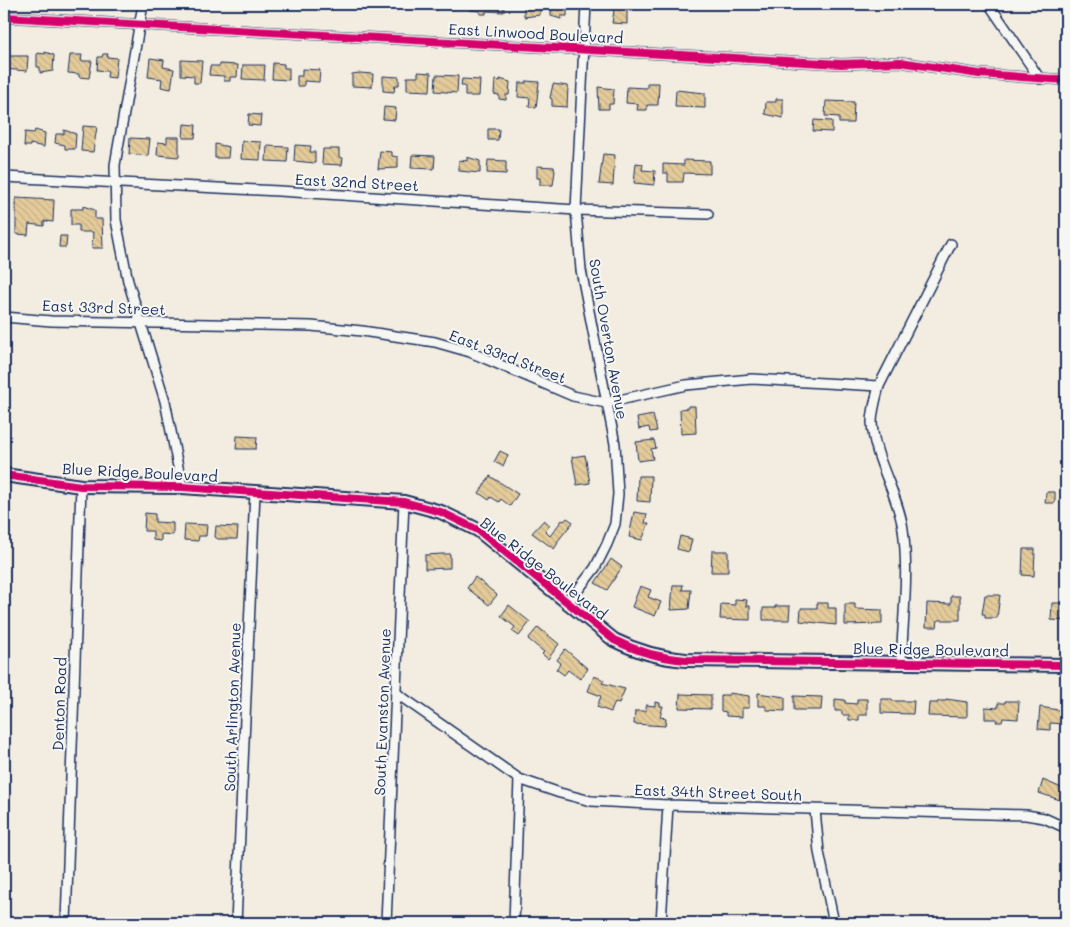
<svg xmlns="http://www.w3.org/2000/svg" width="1070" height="927" viewBox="0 0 1070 927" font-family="Mali,sans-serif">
  <defs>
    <pattern id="building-back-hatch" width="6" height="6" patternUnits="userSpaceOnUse" patternTransform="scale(1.25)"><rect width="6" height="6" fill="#e4cb9a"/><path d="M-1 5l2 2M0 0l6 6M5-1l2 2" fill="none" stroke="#c3af87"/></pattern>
  </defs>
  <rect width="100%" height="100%" fill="#f2ede0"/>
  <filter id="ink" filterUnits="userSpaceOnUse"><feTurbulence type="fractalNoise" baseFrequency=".02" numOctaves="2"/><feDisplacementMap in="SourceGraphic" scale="10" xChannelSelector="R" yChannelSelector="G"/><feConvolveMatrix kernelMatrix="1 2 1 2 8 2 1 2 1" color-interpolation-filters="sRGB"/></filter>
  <g filter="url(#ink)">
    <g fill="url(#building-back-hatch)" stroke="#1b2f5e">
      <polygon points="379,4 402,4 402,7 379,6"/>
      <polygon points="421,4 438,4 438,10 426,9 427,7 421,7"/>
      <polygon points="442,4 462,4 462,8 441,9"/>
      <polygon points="469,4 504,4 504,12 486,11 486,14 480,14 480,11 469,10"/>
      <polygon points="524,4 540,4 540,15 524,17"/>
      <polygon points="551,4 567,4 567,16 561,16 561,19 551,16"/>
      <polygon points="615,4 627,4 627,24 612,23"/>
      <polygon points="45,52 54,55 53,71 40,73 40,67 37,67 37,53 45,54"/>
      <polygon points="103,54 108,54 107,57 117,58 115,78 107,77 108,71 97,70 98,57 102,57"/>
      <polygon points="70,55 82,55 81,61 92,61 89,78 79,77 79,74 68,73"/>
      <polygon points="4,56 28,56 27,71 4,69"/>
      <polygon points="150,58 164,60 163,67 174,69 171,89 161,87 162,79 148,77"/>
      <polygon points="181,60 202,61 200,83 194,83 194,76 181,75"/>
      <polygon points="273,63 284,64 284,68 289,68 289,80 272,79"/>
      <polygon points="220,64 238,65 237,77 230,77 230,81 224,81 224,76 209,75 210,66 220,66"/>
      <polygon points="243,65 265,65 264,80 242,79"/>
      <polygon points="302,69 320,70 319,82 304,81 304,86 297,86 297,76 302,76"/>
      <polygon points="418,72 431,73 430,91 407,90 407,77 418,77"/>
      <polygon points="360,73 373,74 372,87 352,86 352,74"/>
      <polygon points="436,75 458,76 457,93 435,91"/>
      <polygon points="383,76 399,77 399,85 395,85 394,92 383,91"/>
      <polygon points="462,79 480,80 479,96 465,96 465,86 461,86"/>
      <polygon points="500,79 510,82 509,95 506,95 506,100 499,99 499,95 494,94 495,80 500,81"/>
      <polygon points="526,81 539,82 536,108 529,107 530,98 518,97 519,83 526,83"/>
      <polygon points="647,83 659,83 658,105 647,105 647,110 637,110 638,104 626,103 627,87 647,88"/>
      <polygon points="553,84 568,86 567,107 552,106 552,99 550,98"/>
      <polygon points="598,87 614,89 613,104 609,104 609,109 599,109"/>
      <polygon points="676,90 705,93 705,108 675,107"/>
      <polygon points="776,99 783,99 783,118 765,114 766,102 776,102"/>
      <polygon points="826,101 854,102 853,123 839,123 839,117 825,116"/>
      <polygon points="384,107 396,108 395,120 383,119"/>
      <polygon points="249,114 261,115 260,126 248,125"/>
      <polygon points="814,120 832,121 832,132 813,131"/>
      <polygon points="184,124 196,125 195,138 183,138"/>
      <polygon points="83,126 97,127 93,152 81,151"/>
      <polygon points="488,129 499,129 498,140 488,140"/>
      <polygon points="35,130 45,133 44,147 30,144 30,146 24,146 25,132 34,133"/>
      <polygon points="64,130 76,134 75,149 65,149 65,145 55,143 56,134 64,134"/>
      <polygon points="167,137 179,137 179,157 157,155 158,142 167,143"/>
      <polygon points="130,138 150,139 148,156 129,154"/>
      <polygon points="242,141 261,142 260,160 241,159"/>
      <polygon points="215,144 229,147 228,158 215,158"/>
      <polygon points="295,145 311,146 310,152 315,152 315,163 294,161"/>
      <polygon points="267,146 288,147 287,162 266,161"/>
      <polygon points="323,149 339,149 339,157 343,158 342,165 322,164"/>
      <polygon points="380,151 392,152 392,156 398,157 398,168 378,169"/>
      <polygon points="603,154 615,155 613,185 599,184"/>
      <polygon points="412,155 435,156 434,169 411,168"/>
      <polygon points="467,157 480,161 480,173 459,171 459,160 467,161"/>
      <polygon points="488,160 506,161 506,174 487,173"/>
      <polygon points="684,160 710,161 710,174 684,173 683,182 668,182 668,173 663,173 663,164 684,165"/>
      <polygon points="636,163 643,164 642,170 655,171 654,185 634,183"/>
      <polygon points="537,166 554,167 555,171 553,185 540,185 540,178 537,178"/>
      <polygon points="16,198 54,200 53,222 44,221 44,226 29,224 28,235 16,234"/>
      <polygon points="83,206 95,210 95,219 102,219 103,248 92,248 93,232 79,232 79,225 71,225 71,209 83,209"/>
      <polygon points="60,236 67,236 66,247 59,247"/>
      <polygon points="688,406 695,406 696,433 681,434 680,409 688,408"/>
      <polygon points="653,415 657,431 650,432 649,427 639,429 637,418"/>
      <polygon points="237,436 257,437 256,449 236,449"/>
      <polygon points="654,440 656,448 651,449 653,459 638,461 636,442"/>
      <polygon points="500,451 508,455 503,466 494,462"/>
      <polygon points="585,455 590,483 577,485 572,457"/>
      <polygon points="490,476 518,494 510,506 501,499 499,502 491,497 489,500 479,493"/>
      <polygon points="638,476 651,476 650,502 637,501"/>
      <polygon points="1046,492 1055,492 1055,503 1045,503"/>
      <polygon points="634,512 647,514 645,523 649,523 642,540 629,537"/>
      <polygon points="145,513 155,514 155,522 173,523 173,535 161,534 161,541 153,540 153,531 144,531"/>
      <polygon points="567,518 573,522 557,542 558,543 554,549 532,533 544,520 550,525 545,531 550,536 562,520 564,521"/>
      <polygon points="185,524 207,525 206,536 199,536 198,541 184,540"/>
      <polygon points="216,526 238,527 237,539 218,539 215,537"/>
      <polygon points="680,536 692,539 689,552 677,549"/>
      <polygon points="1023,549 1035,549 1034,576 1022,575"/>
      <polygon points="712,551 728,551 728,572 711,572"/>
      <polygon points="442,554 450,554 450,568 425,569 425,555"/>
      <polygon points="611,559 622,567 607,590 595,583"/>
      <polygon points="475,577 497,595 489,605 467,588"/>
      <polygon points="673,585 683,585 682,590 691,590 689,609 671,610"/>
      <polygon points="640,586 651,590 648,597 661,602 655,616 632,607"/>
      <polygon points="985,595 1000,595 997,618 985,618 985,614 982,614"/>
      <polygon points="951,596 960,596 960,620 938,620 937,627 926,627 927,603 951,604"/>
      <polygon points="735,599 747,600 746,606 750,606 750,620 720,619 721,604 735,605"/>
      <polygon points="817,603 828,603 828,608 836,608 836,625 800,621 801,608 817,608"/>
      <polygon points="1052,603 1066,603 1066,621 1051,620"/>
      <polygon points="845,604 855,604 855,609 882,610 882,624 845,625"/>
      <polygon points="509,605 530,622 519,636 512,631 515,627 501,616"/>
      <polygon points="775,606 790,606 789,620 763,620 763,608 775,608"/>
      <polygon points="538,627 559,644 548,659 542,654 544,652 528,639"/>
      <polygon points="565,649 588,669 580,679 568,670 564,675 556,669 561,663 557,660"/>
      <polygon points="594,676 604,680 602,683 625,689 619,703 615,702 611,712 597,707 601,696 588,691"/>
      <polygon points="729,693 749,696 749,708 742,708 742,717 726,716 726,712 721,711 721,695 729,695"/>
      <polygon points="758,693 785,697 785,711 767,710 765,706 758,706"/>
      <polygon points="680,694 711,695 711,709 679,708"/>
      <polygon points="794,696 822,697 821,710 794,710"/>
      <polygon points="835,699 845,700 845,703 857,704 857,699 867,699 867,715 859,715 859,720 849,720 849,715 842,715 842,711 835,711"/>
      <polygon points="881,699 892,699 892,701 914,701 913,714 881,713"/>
      <polygon points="946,699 967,702 967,717 928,716 929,703 938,703 938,701 946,701"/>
      <polygon points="1005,701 1019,701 1018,719 1003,718 1002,722 996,722 997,719 985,719 985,707 998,708 998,703 1005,703"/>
      <polygon points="655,702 660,703 660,706 663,706 660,717 666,718 665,726 634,724 635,711 646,711 646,705 655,706"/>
      <polygon points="1040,707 1064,711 1066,709 1066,724 1050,723 1050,730 1038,729"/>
      <polygon points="1043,780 1064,789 1060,800 1039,793"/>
    </g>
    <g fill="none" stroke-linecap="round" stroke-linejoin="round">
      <defs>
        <g id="street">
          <polyline points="143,4 115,165 116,220 128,281 165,401 182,487"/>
          <polyline points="989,4 1040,79"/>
          <polyline points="4,17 841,64 900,62 979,74 1066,80"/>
          <polyline points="4,177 279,191 576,210 708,214"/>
          <polyline points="4,317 51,321 311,326 362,331 435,342 470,352 573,396 606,403 686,385 752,379 879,386"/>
          <polyline points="567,604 595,568 607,544 615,524 618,494 615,444 581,270 576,210 586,4"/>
          <path d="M 901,663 C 903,619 909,573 903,529 C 898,493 874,460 872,423 C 872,411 876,398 879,386 L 951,244"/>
          <polyline points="396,693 519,779 560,793 591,801 668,805 1026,815 1044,818 1066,828"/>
          <polyline points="815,810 819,852 834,923"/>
          <polyline points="66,923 81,486"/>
          <polyline points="236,923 255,492"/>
          <polyline points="386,923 404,502"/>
          <polyline points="514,923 519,779"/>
          <polyline points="661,923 668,805"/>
        </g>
        <path id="secondary" d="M 4,475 L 81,486 L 182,487 L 404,502 L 441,512 L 478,530 L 614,640 C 638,652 660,658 686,660 L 1066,665"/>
      </defs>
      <use href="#street" stroke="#1b2f5e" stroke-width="12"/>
      <use href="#secondary" stroke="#1b2f5e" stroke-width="16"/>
      <use href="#street" stroke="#f6f6f2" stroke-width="9"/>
      <use href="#secondary" stroke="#f6f6f2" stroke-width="12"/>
      <defs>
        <g id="cycleway">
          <polyline points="4,17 841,64 900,62 979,74 1066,80"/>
          <path d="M 4,475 L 81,486 L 182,487 L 404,502 L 441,512 L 478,530 L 614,640 C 638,652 660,658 686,660 L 1066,665"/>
        </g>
      </defs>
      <use href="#cycleway" stroke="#f6f6f2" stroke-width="11"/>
      <use href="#cycleway" stroke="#d6006c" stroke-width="8"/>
    </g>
  </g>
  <g text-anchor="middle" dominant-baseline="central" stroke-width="4" stroke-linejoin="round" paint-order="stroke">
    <g font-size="15" fill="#1b2f5e" stroke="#f6f6f2">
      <text transform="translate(536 33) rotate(3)">East Linwood Boulevard</text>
      <text transform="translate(357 182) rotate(3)">East 32nd Street</text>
      <text transform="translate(104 307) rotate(2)">East 33rd Street</text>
      <text transform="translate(609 339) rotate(80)">South Overton Avenue</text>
      <text transform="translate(508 356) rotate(21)">East 33rd Street</text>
      <text transform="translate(140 472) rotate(3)">Blue Ridge Boulevard</text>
      <text transform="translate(544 568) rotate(38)">Blue Ridge Boulevard</text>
      <text transform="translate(931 649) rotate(1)">Blue Ridge Boulevard</text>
      <text transform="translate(59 704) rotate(-88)">Denton Road</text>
      <text transform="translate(232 707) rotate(-88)">South Arlington Avenue</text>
      <text transform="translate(382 712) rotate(-88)">South Evanston Avenue</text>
      <text transform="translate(718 792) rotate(2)">East 34th Street South</text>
    </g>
  </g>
  <rect width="1070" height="927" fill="none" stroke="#f6f6f2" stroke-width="20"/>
  <rect x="10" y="10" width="1050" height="907" fill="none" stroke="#1b2f5e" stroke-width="2" filter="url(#ink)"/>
</svg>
